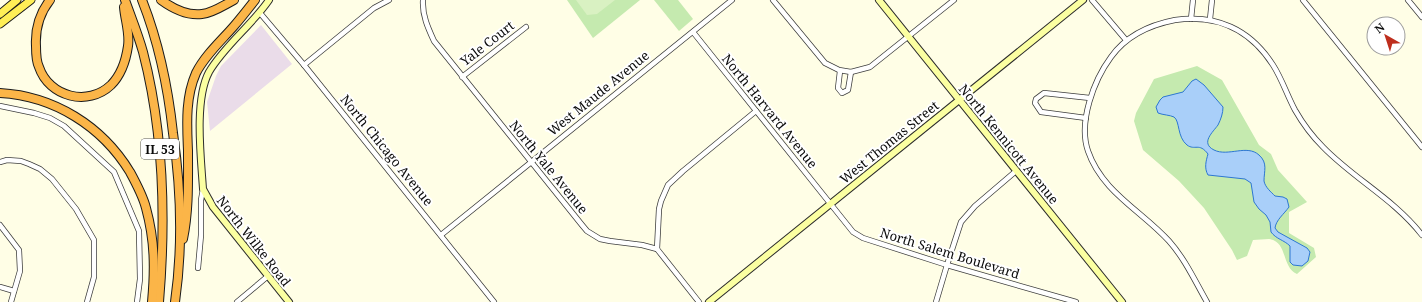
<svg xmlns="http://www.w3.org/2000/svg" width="1422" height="302" viewBox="0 0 1422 302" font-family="'Noto Serif',serif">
  <rect width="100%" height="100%" fill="#fffee6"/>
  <polygon fill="#eadce9" points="261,25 292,64 210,131 207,102 216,76 221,66"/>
  <g fill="#c5eaaf">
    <polygon points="567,0 640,0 593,38"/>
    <polygon points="654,0 678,0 693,19 679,31"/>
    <path d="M 1197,66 L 1222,80 L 1259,145 L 1271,154 L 1278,170 L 1307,202 L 1289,212 L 1289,233 L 1314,248 L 1316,257 L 1297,274 C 1281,267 1288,241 1269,239 C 1264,239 1258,240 1253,240 L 1247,256 L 1237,260 L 1232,250 L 1204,208 L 1179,181 L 1143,150 L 1134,121 L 1136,113 L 1154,79 Z"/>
  </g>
  <polygon fill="#d9f1c2" points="576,0 615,0 597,14 587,15"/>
  <path fill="#a9cff9" stroke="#2d77d2" d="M 1196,79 L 1204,85 L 1223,107 C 1223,113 1221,119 1218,125 C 1213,132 1200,143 1214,150 C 1228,157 1247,144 1259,155 C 1268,163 1264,171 1264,181 C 1265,187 1271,192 1275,196 L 1283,197 L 1287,199 L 1289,207 C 1284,214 1276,220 1275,228 L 1278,232 L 1307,248 L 1310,252 L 1308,261 L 1302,266 L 1293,265 L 1290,262 L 1290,246 C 1284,240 1276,239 1271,232 L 1270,222 L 1266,215 L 1259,209 L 1254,202 L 1251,183 L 1245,179 L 1208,175 C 1204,168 1206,161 1208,154 C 1199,142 1195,151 1187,145 C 1177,137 1180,121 1174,117 C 1170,115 1163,115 1158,113 L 1156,107 L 1160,100 L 1163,97 L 1183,92 L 1192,81 Z"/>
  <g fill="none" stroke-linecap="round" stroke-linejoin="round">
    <defs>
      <g id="street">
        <path d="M 423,0 C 422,15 428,28 434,41 L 582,225 L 587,231 L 600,239 L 610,241 L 642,245 L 657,249 L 699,302"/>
        <polyline points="773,0 825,63 839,70 851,72 870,67 954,0"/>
        <polyline points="1092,0 1126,40"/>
        <polyline points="1303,0 1422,147"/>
        <polyline points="1408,0 1422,17"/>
        <polyline points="260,13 304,65 494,302"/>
        <polyline points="1191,19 1193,0"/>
        <polyline points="1210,19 1212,0"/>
        <polyline points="693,32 853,232 863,238 947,265 1076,302"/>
        <polyline points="304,65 374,8 389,0"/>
        <polyline points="840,71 838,88 842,93 848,90 851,72"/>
        <polyline points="462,77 526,27"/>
        <polyline points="0,106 34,113 50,118 64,126 114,172 139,231 140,279 137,302"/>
        <polyline points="1086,118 1041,112 1035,103 1036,99 1044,93 1090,98"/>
        <polyline points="0,162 7,160 21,161 29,164 40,169 52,179 76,209 94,240 94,277 87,302"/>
        <polyline points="0,225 19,250 20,271 11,302"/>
        <polyline points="441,235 732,0"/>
        <polyline points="657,249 659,209 661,201 668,185 683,171 756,111"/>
        <polyline points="198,268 201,235 201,200 203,189"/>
        <polyline points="0,287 14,291"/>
        <polyline points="237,302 268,276"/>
        <polyline points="936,302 947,265 961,222 975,206 1016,171"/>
        <path d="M 1207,302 C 1195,281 1185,259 1169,241 C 1142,211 1102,192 1088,151 C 1078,122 1094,80 1111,57 C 1126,36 1149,25 1175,20 C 1216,14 1250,29 1273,65 C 1282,79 1287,95 1295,110 C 1303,124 1312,136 1323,147 C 1354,179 1394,199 1422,235"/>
      </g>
      <g id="secondary">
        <path d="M 269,0 C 252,25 224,46 209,72 C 194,100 201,158 203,189 L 213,207 L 289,302"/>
        <polyline points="879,0 1122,302"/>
        <polyline points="709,302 1083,0"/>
      </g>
      <g id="primary">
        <polyline points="0,14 17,0"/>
        <polyline points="0,24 31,0"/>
      </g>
      <g id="highway">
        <path d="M 50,0 C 39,14 35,28 36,46 C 36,52 36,61 39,67 C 49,97 88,107 111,85 C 121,75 126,60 128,46 C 130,33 125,20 124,7"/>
        <path d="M 125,0 C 131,17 138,34 143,52 C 164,133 166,219 159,302"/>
        <path d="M 142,0 C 159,43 168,87 173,133 C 181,188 183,246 175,302"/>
        <path d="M 161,0 C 172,8 187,16 202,14 C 213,13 224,5 234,0"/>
        <path d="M 0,93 C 54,96 102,126 130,172 C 136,183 143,196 146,208 C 155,241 155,269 152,302"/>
        <path d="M 183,239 C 189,210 188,180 188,151 C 187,125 185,98 196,73 C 205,55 221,41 234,26 C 241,18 248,9 255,0"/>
      </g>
    </defs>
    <use href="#street" stroke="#3d3d3d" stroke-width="6"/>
    <use href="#secondary" stroke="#2c2c2c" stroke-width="8"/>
    <use href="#primary" stroke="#1b1b1b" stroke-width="9"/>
    <use href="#highway" stroke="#1b1b1b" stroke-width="10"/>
    <use href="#street" stroke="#fff" stroke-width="4.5"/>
    <use href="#secondary" stroke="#fbffa1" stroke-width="6"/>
    <use href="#primary" stroke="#ffef56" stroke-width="7"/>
    <use href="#highway" stroke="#fbb548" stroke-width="8"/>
  </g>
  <g text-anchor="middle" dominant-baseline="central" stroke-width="4" stroke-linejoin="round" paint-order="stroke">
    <rect fill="#fff" stroke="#545454" stroke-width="1" x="141" y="139" width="38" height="20" rx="3"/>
    <g font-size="12" font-weight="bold" fill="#0a0a0a">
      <text x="160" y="149">IL 53</text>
    </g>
    <g font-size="13" fill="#0a0a0a" stroke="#fff">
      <text transform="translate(487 43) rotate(-38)">Yale Court</text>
      <text transform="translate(598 93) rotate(-39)">West Maude Avenue</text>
      <text transform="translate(770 111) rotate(51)">North Harvard Avenue</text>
      <text transform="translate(889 142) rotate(-39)">West Thomas Street</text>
      <text transform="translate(1009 144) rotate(51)">North Kennicott Avenue</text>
      <text transform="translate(387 150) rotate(51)">North Chicago Avenue</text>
      <text transform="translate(549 167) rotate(51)">North Yale Avenue</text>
      <text transform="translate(254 241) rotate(52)">North Wilke Road</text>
      <text transform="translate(950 253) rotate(17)">North Salem Boulevard</text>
    </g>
  </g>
  <g transform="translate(1386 36) rotate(321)"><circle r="19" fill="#ffffff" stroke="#9d9d9d"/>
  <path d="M0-3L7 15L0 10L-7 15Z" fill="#be2e1d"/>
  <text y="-6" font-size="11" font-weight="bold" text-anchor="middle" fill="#0a0a0a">N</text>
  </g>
</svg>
